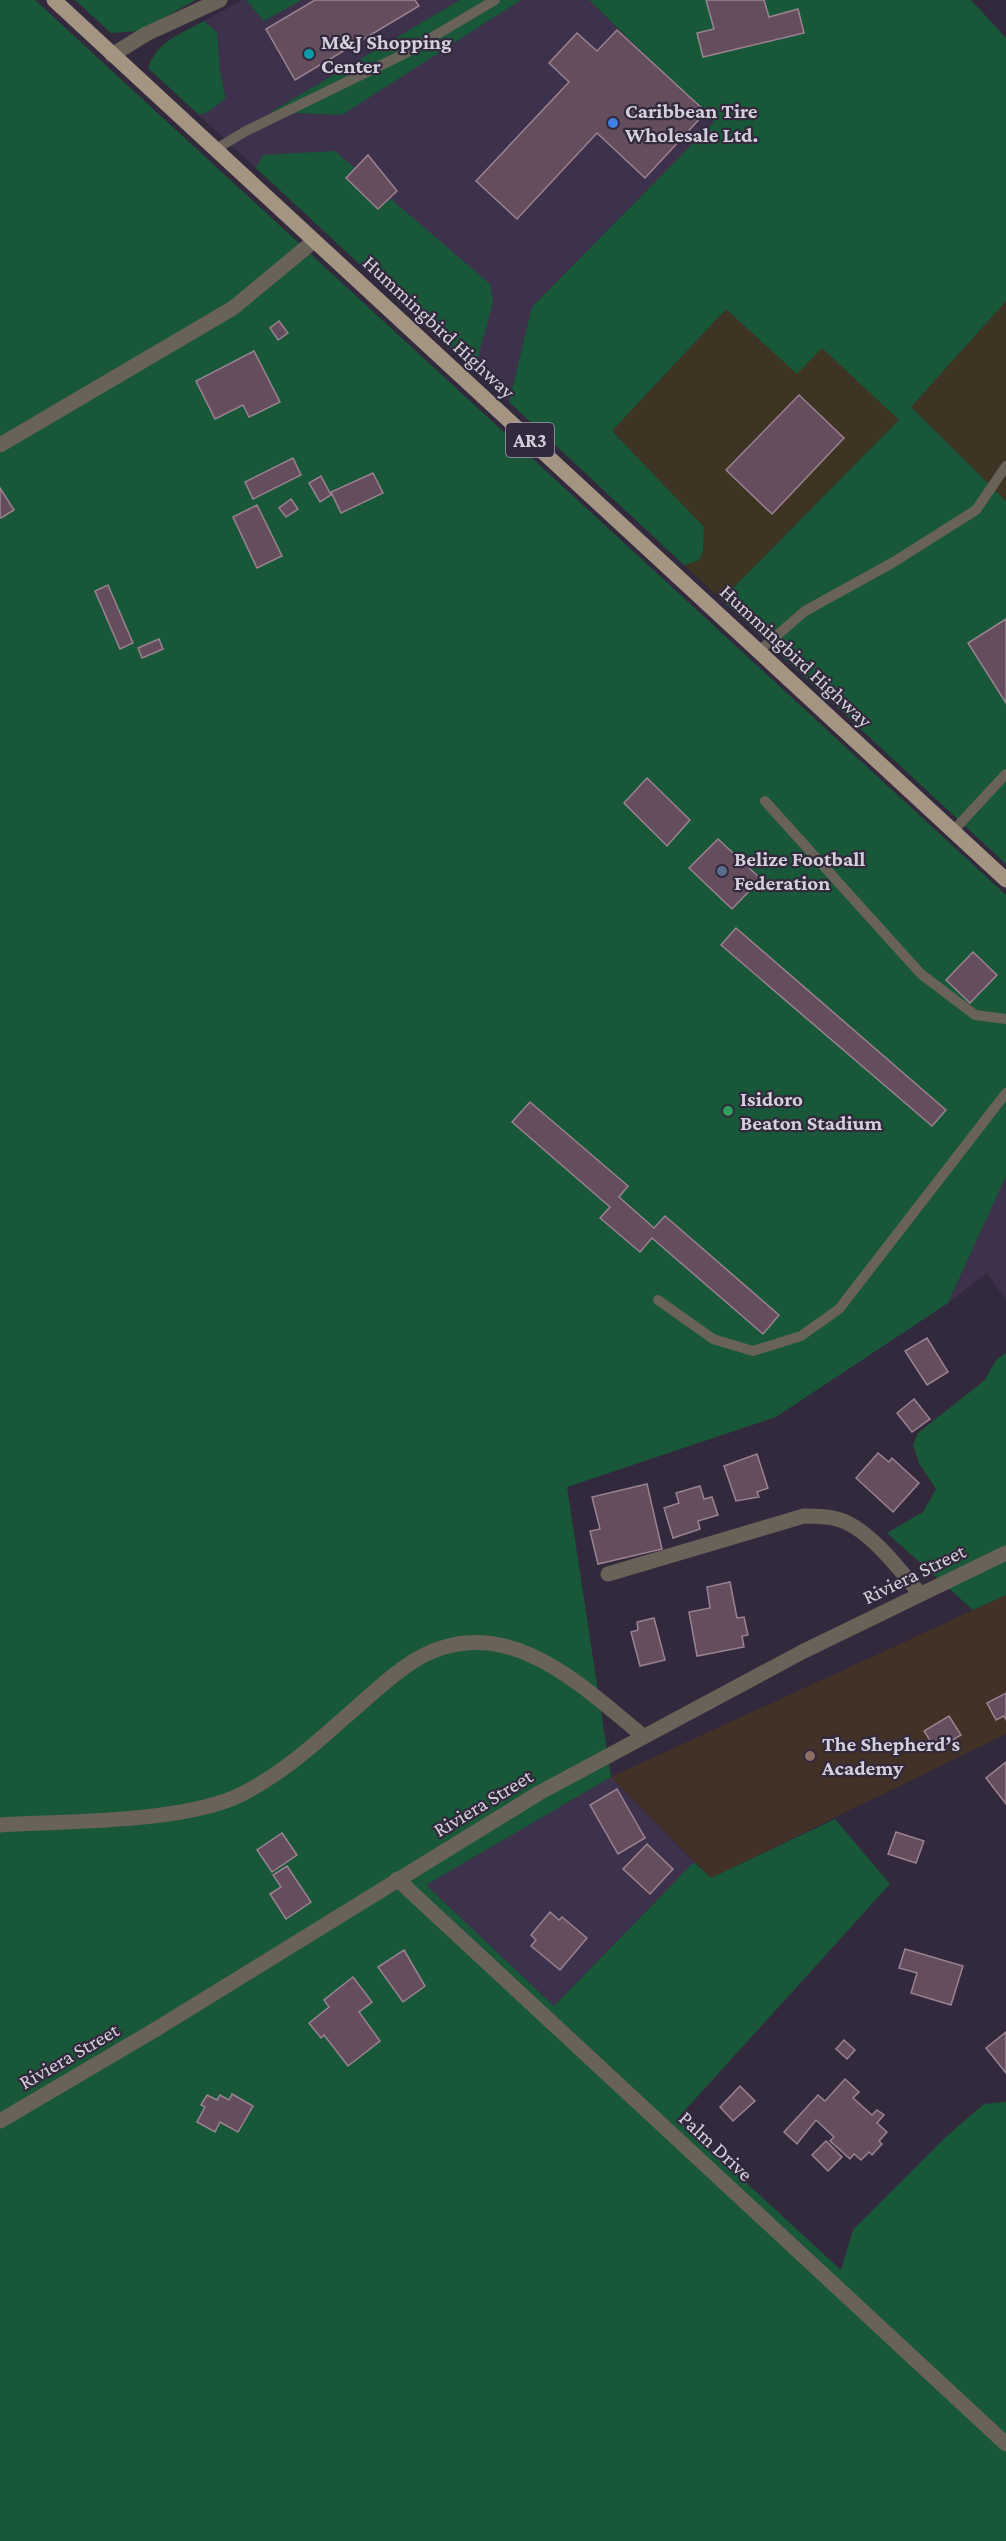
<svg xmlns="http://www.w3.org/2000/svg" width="1006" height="2541" viewBox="0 0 1006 2541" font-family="'Crimson Pro',serif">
  <rect width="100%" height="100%" fill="#32293d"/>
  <g fill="#3d314b">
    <polygon points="242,0 246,0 264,21 302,0 460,0 272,112 341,115 521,0 589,0 714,122 532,307 509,402 467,364 478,356 263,155 256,168 199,115 208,112 226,98 220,72 217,32 204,21"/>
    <polygon points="1006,1176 1006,1300 987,1273 948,1303"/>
    <polygon points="611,1777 694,1862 554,2006 425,1885"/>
  </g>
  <g fill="#3e3424">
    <polygon points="1006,301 1006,501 911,407"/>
    <polygon points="726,309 797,373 822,347 899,420 734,587 726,604 684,565 698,561 703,552 704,527 612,431"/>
  </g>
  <polygon fill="#423127" points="1006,1595 1006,1734 711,1878 611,1777"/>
  <g fill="#185839">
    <polygon points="0,0 35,0 1006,895 1006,1176 948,1303 776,1417 567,1487 611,1777 426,1885 554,2006 694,1862 711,1878 835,1819 890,1884 677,2119 841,2270 853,2230 948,2135 984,2104 1006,2102 1006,2541 0,2541"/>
    <polygon points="75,0 196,0 139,31 111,33"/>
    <polygon points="246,0 302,0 264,21"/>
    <polygon points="460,0 521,0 342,115 271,112"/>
    <polygon points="589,0 971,0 1006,38 1006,301 911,407 1006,501 1006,864 726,604 734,587 899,420 822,348 797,374 726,309 612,431 704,527 703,552 698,561 684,565 509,402 532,307 714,122"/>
    <path d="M 204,21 L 217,32 L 220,72 L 226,98 L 208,112 L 199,115 L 148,68 C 157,41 181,34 204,21 Z"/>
    <polygon points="335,151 490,284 493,302 478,357 467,364 256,168 263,155"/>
    <polygon points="1006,1353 1006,1595 973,1610 887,1533 923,1512 936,1489 919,1463 913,1445 918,1433 985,1380 996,1360"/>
  </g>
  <g fill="#644d5c" stroke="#9a8291" stroke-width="1.5">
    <polygon points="315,0 415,0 419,6 295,80 266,29"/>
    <polygon points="706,0 764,0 769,17 798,9 804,33 703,57 697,33 714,29"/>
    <polygon points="617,30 706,112 645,178 597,133 517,219 476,181 569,82 549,63 577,33 597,51"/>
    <polygon points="368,155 397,191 378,209 346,178"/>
    <polygon points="279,321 288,333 278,340 270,328"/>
    <polygon points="254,351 280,402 249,417 243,405 215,419 196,381"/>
    <polygon points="799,395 844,438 772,514 726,470"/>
    <polygon points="293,458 301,475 253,499 245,482"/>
    <polygon points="373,473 383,493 341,513 331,492"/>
    <polygon points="321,476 331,495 320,502 309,483"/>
    <polygon points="0,488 14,510 1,518 0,517"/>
    <polygon points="291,499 298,509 286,517 279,508"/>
    <polygon points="257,505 282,556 257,568 233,517"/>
    <polygon points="108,585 133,643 120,649 95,591"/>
    <polygon points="1006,619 1006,703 968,643"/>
    <polygon points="159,639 163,649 142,658 138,648"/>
    <polygon points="647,778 690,820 667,846 624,803"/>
    <polygon points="718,839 761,879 732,909 689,868"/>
    <polygon points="736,928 946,1110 932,1126 721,945"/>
    <polygon points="973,952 997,975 970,1003 946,980"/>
    <polygon points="530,1102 628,1186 619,1197 654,1228 665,1216 779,1315 763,1334 652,1238 640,1252 600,1218 610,1207 512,1122"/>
    <polygon points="927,1338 948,1372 927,1385 905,1351"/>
    <polygon points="914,1399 930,1419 912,1432 897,1413"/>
    <polygon points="878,1453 889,1462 892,1458 919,1483 893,1512 856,1478"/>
    <polygon points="757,1454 768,1488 757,1492 759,1497 736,1501 724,1466"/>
    <polygon points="647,1484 662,1549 598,1564 590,1531 600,1529 592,1497"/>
    <polygon points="700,1486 704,1499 712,1497 718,1515 698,1521 700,1529 673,1538 664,1508 679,1503 676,1493"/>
    <polygon points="730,1582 737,1618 744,1617 748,1635 742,1636 744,1647 697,1656 689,1612 710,1608 707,1587"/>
    <polygon points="654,1618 665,1660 640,1666 631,1632 638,1630 637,1622"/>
    <polygon points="1006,1693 1006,1720 1004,1716 996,1720 987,1703"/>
    <polygon points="949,1716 961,1735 936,1750 924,1731"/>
    <polygon points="1006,1762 1006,1804 986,1778"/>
    <polygon points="617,1789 645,1838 618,1854 590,1805"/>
    <polygon points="896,1832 924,1841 916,1863 888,1854"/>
    <polygon points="282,1833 297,1855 272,1872 257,1850"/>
    <polygon points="647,1844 673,1869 650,1894 623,1869"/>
    <polygon points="287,1866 311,1902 286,1919 270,1894 281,1887 273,1875"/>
    <polygon points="550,1912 559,1920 562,1917 587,1938 560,1970 531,1946 536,1940 531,1935"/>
    <polygon points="905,1949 963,1966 951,2005 911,1993 917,1973 899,1968"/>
    <polygon points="404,1950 425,1986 403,2002 378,1967"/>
    <polygon points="353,1977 372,2002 359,2012 380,2041 348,2066 324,2035 321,2038 309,2023 329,2007 324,2000"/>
    <polygon points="1006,2032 1006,2073 986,2048"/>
    <polygon points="844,2040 855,2050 847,2059 836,2049"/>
    <polygon points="845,2079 859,2092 853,2098 872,2115 877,2110 884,2115 877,2123 887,2132 879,2141 882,2144 872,2155 869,2152 861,2160 854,2154 850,2159 830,2141 834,2137 816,2120 797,2144 784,2132 818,2095 825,2101"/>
    <polygon points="740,2086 755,2101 733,2121 720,2107"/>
    <polygon points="232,2094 253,2106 238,2132 220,2122 215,2132 197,2122 205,2107 201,2105 207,2095 217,2100 220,2095 229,2100"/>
    <polygon points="826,2141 842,2157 828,2171 812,2155"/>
  </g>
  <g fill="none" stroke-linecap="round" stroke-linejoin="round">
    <g stroke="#696259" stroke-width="10">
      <polyline points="216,149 246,131 404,54 495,0"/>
      <polyline points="759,651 805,611 892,563 976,510 1006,466"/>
      <polyline points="765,801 921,974 975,1015 1006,1019"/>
      <polyline points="953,831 1006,774"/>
      <polyline points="658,1300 713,1339 753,1351 801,1336 839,1309 1006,1093"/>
    </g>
    <g stroke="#696259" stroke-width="15">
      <polyline points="112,55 146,34 220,0"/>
      <polyline points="0,445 233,308 314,241"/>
      <path d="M 608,1574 L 804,1516 C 815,1516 826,1516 837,1519 C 868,1527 900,1570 920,1594"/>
      <path d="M 0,1825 C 65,1821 185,1823 242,1794 C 279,1775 312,1747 343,1719 C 367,1699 390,1675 417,1659 C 504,1609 579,1683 643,1736"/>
      <polyline points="397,1879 1006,2444"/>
      <polyline points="0,2121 158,2028 539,1793 802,1652 1006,1553"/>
    </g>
    <polyline stroke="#a39582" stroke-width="15" points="54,0 1006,880"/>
  </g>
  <circle fill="#0f9aa8" stroke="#32293d" stroke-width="2" cx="309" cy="54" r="6"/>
  <circle fill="#3f7fe0" stroke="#32293d" stroke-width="2" cx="613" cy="123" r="6"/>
  <circle fill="#5c6f8a" stroke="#32293d" stroke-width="2" cx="722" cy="871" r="6"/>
  <circle fill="#2e9e5b" stroke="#32293d" stroke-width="2" cx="728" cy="1111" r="6"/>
  <circle fill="#8d6e63" stroke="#32293d" stroke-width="2" cx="810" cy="1756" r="6"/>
  <g text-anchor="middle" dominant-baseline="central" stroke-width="4.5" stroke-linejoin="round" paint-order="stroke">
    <rect fill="#32293d" stroke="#a39dac" stroke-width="1.5" x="506" y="423" width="48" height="34" rx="4.5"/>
    <g font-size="20" font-weight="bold" fill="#d4cfdc">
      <text x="530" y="440">AR3</text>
    </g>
    <g font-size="21" font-weight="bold" fill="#d4cfdc" stroke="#32293d" text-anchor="start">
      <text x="321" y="42">M&amp;J Shopping<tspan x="321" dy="24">Center</tspan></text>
      <text x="625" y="111">Caribbean Tire<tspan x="625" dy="24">Wholesale Ltd.</tspan></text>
      <text x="734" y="859">Belize Football<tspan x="734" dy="24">Federation</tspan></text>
      <text x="740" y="1099">Isidoro<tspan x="740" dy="24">Beaton Stadium</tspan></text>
      <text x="822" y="1744">The Shepherd’s<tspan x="822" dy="24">Academy</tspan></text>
    </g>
    <g font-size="21" fill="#d4cfdc" stroke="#32293d">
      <text transform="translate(439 327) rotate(43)">Hummingbird Highway</text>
      <text transform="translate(796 656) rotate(43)">Hummingbird Highway</text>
      <text transform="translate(914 1574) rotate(-26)">Riviera Street</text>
      <text transform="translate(483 1803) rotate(-31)">Riviera Street</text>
      <text transform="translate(69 2056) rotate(-30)">Riviera Street</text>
      <text transform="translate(716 2146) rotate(43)">Palm Drive</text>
    </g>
  </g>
</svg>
